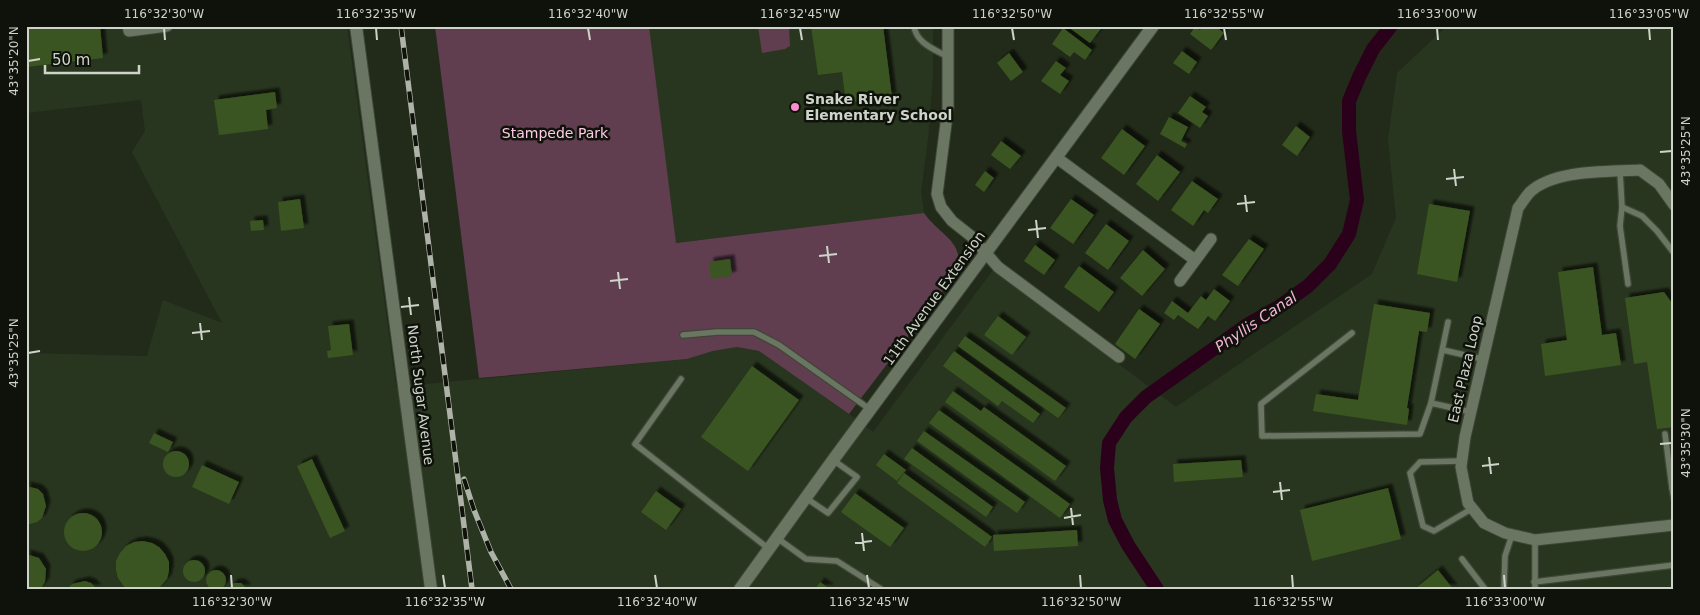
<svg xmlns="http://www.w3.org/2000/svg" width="1700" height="615" viewBox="0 0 1700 615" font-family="'DejaVu Sans',sans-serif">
  <defs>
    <filter id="shadow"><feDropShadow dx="4.5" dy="-4.5" stdDeviation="1" flood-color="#0009"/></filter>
  </defs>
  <rect width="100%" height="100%" fill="#222b1a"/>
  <g fill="#29361f">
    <polygon points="26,26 347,26 396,387 687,359 713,351 737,347 759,351 849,414 873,432 993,270 1176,407 1372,274 1396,218 1388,139 1397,73 1447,26 1674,26 1674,589 26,589 26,353 147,356 163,300 222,323 132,152 145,131 141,100 26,113"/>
    <polygon points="649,26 933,26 933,75 928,139 921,192 924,213 675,243"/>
  </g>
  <g fill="#603e50">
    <path d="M 435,26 L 649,26 L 676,243 L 924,213 C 940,236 964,240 958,271 L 849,414 L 759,351 L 737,347 L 713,351 L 687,359 L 479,378 Z"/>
    <polygon points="758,26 789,26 790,46 785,49 762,53"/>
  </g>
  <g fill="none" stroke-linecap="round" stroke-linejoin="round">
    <polyline stroke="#2b001b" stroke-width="14" points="1157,589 1128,545 1115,520 1110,500 1107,468 1109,443 1126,417 1146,397 1247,325 1280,306 1308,286 1330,264 1349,234 1357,200 1349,131 1349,101 1359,77 1373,49 1391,26"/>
  </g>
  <g fill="#3a5520" filter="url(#shadow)">
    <polygon points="26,26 100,26 103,58 26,67"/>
    <polygon points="811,26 883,26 892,97 846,103 842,72 818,75"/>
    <polygon points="1072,26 1103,26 1090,43 1071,29"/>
    <polygon points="1203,26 1215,26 1224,33 1211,50 1190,34 1195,27 1200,30"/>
    <polygon points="1063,28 1092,50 1085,60 1074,52 1070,57 1052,44"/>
    <polygon points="1182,51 1197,62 1189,74 1173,63"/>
    <polygon points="1009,53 1023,72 1011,81 997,63"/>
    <polygon points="1056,61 1066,68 1060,75 1069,81 1060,94 1041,81"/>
    <polygon points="275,92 277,108 266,110 268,129 219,135 214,100"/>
    <polygon points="1190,96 1206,107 1202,112 1208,116 1200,128 1178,113"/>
    <polygon points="1169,117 1188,127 1181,141 1187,144 1185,148 1160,134"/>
    <polygon points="1296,126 1310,137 1297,156 1282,145"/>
    <polygon points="1122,129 1145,146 1124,175 1101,158"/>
    <polygon points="1001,141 1021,156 1010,169 991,155"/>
    <polygon points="1157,155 1180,172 1158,201 1136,184"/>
    <polygon points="985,171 994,178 984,192 975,185"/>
    <polygon points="1192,181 1218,199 1208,213 1204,210 1193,226 1171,210"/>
    <polygon points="300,199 304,228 281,231 278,202"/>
    <polygon points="1071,199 1094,215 1073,244 1050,228"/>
    <polygon points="1429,204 1470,211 1457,282 1417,274"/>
    <polygon points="263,220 264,230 251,231 250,221"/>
    <polygon points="1106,224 1129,241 1108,270 1085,253"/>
    <polygon points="1249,239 1264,249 1238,286 1222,275"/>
    <polygon points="1035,245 1055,260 1044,275 1024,261"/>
    <polygon points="1143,250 1165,269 1142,296 1120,278"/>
    <polygon points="730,259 732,276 711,279 709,262"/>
    <polygon points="1079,266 1114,292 1099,312 1064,287"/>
    <polygon points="1593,267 1602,335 1616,333 1621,365 1545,376 1541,344 1567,340 1558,272"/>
    <polygon points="1214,289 1230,301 1215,321 1208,316 1198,329 1178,315 1174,320 1164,313 1172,301 1188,313 1201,296 1206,300"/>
    <polygon points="1664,292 1674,306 1674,427 1657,429 1647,362 1634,364 1625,298"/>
    <polygon points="1374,304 1430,313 1427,332 1419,331 1407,408 1409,409 1407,425 1313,411 1316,394 1358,400"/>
    <polygon points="1139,309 1160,324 1135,359 1115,344"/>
    <polygon points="998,316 1026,337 1012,355 984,335"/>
    <polygon points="349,324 353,355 328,358 327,351 331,350 328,326"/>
    <polygon points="965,336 1066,408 1058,418 958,346"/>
    <polygon points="954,351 1040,414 1033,423 1002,401 998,406 943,366"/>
    <polygon points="752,366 799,400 748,471 701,437"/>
    <polygon points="953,391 981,411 984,407 1066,466 1055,481 945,402"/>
    <polygon points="939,410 1070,504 1060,518 929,423"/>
    <polygon points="924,431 1025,502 1017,513 917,441"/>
    <polygon points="154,433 173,442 168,452 149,443"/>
    <polygon points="912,448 993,507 986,517 904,459"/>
    <circle cx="176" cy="464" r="13"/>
    <polygon points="884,454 906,470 897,481 876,465"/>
    <polygon points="312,459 345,531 330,538 297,466"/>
    <polygon points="1241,460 1243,477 1174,482 1173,464"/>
    <polygon points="202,465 239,482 229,504 192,487"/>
    <polygon points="904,473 992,537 985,547 897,483"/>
    <polygon points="26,486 38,489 43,494 46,506 42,518 37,522 26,525"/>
    <polygon points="1388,488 1401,539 1312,561 1300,510"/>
    <polygon points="656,491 681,509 666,530 641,512"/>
    <polygon points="855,493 904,528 890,547 841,512"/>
    <circle cx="83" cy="532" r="19"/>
    <polygon points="1077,530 1078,546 994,551 993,535"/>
    <polygon points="143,541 152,543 159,547 165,554 169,562 169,571 167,579 158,589 126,589 118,578 116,570 116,561 120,553 126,546 134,542"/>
    <polygon points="26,554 39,558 46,569 45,582 40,589 26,589"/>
    <circle cx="194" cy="571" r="11"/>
    <circle cx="216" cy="580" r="10"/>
    <polygon points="1438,570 1453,589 1415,589"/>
    <polygon points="85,581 91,583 97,589 67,589 72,584"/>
    <polygon points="820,582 830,589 815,589"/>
    <polygon points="234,583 241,583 247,589 228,589"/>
  </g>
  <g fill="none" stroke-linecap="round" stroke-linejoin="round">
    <defs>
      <g id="service">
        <path d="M 914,26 C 916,43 934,49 948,57"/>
        <polyline points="1620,171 1622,207 1642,216 1657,231 1674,253"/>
        <polyline points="1622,207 1620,226 1628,284"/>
        <polyline points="1352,333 1261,404 1262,436 1420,434 1431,403 1471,412"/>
        <polyline points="683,335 717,332 754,332 779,345 871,410"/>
        <polyline points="1443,350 1482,359"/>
        <polyline points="681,379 635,444 769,549"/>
        <polyline points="1431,403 1448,322"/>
        <polyline points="1665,434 1672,488 1674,488"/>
        <polyline points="1462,461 1420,462 1410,473 1423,526 1434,531 1473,508"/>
        <polyline points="1672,488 1674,498"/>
        <polyline points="806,498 828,513 857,477 833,460"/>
        <polyline points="777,538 806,559 837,561 881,589"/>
        <polyline points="1535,540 1535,589"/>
        <polyline points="1462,559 1485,589"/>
        <polyline points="1534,582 1674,565"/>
        <polyline points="1504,589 1505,556 1512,535"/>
      </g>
      <g id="minor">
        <polyline points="128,26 129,31 167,26"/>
        <polyline points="948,26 948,108 937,194 941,207 952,221 971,236 998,267 1119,357"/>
        <polyline points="1057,158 1195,260"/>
        <path d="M 1674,205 L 1659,184 L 1640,170 C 1608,172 1555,169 1530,192 C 1526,196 1522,203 1518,208 L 1465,437 L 1461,467 L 1468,503 L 1484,523 L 1505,533 L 1535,540 L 1674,525"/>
        <polyline points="1180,281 1211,239"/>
      </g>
      <g id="tertiary">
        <polyline points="356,26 431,589"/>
        <polyline points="740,589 833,460 1153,26"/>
      </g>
    </defs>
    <use href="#service" stroke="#3e4637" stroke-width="8"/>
    <use href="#minor" stroke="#3e4637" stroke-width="13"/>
    <use href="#tertiary" stroke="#3e4637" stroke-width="14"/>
    <use href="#service" stroke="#6a7662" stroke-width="5.5"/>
    <use href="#minor" stroke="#6a7662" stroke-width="11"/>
    <use href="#tertiary" stroke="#6a7662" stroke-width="12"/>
    <defs>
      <g id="rail">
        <polyline points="401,26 472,589"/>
        <polyline points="464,479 474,510 491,552 511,589"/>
      </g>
    </defs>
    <use href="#rail" stroke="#adb3a7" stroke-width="5.5"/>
    <use href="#rail" stroke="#0e120a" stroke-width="4" stroke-dasharray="11" stroke-linecap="butt"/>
  </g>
  <path fill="none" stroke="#ced4c9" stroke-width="2" d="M 164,28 L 165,40M 376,28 L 377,40M 588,28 L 590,40M 800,28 L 802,40M 1012,28 L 1014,40M 1224,28 L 1226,40M 1437,28 L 1438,40M 1649,28 L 1650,40M 28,61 L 40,59M 1660,152 L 1672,151M 1454,169 L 1456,186M 1446,179 L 1464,177M 1245,195 L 1247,212M 1237,204 L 1255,202M 1036,220 L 1038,238M 1028,230 L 1046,228M 827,246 L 829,263M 819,256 L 837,254M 618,272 L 620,289M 610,281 L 628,279M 409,297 L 411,315M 401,307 L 419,305M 200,323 L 202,340M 192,333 L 210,331M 28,353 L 40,351M 1660,444 L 1672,443M 1489,457 L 1491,474M 1482,466 L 1499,464M 1280,482 L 1282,500M 1273,492 L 1290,490M 1071,508 L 1073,525M 1064,518 L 1081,515M 862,533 L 864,551M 855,543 L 872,541M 231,575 L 232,588M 443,575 L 445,588M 655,575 L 657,588M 867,575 L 869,588M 1080,575 L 1081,588M 1292,575 L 1293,588M 1504,575 L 1505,588"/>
  <circle fill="#f98fca" stroke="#0e120a" stroke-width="2" cx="795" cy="107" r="5"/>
  <g text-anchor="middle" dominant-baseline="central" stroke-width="5" stroke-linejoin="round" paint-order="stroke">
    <g font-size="14" font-weight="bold" fill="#ced4c9" stroke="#0e120a" text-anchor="start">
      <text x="805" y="99">Snake River<tspan x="805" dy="16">Elementary School</tspan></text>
    </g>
    <g font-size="14" fill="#ffcae5" stroke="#0e120a">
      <text x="555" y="133">Stampede Park</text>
    </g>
    <g font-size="14" fill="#ced4c9" stroke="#0e120a">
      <text transform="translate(934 298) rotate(-54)">11th Avenue Extension</text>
      <text transform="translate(1465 369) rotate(-77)">East Plaza Loop</text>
      <text transform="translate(421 395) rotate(83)">North Sugar Avenue</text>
    </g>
    <g font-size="15" font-style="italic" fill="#f7b1d6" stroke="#0e120a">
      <text transform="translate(1256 322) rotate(-34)">Phyllis Canal</text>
    </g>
  </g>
  <rect width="1700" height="615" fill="none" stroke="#0e120a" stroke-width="55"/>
  <path d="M45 65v8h94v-8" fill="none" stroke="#ced4c9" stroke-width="2.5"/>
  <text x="52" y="65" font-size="15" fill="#ced4c9" stroke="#0e120a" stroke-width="4" paint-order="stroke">50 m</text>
  <rect x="28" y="28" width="1644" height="560" fill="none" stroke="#ced4c9" stroke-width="2"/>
  <g font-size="12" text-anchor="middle" fill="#ced4c9">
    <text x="164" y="18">116°32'30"W</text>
    <text x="376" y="18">116°32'35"W</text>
    <text x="588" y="18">116°32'40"W</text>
    <text x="800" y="18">116°32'45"W</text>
    <text x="1012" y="18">116°32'50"W</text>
    <text x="1224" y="18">116°32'55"W</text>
    <text x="1437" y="18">116°33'00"W</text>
    <text x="1649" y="18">116°33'05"W</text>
    <text transform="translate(14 61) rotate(-90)" y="4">43°35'20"N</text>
    <text transform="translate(1686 151) rotate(-90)" y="4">43°35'25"N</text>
    <text transform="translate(14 353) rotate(-90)" y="4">43°35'25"N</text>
    <text transform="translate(1686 443) rotate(-90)" y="4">43°35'30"N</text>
    <text x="232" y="606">116°32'30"W</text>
    <text x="445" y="606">116°32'35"W</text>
    <text x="657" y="606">116°32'40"W</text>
    <text x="869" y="606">116°32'45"W</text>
    <text x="1081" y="606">116°32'50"W</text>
    <text x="1293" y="606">116°32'55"W</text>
    <text x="1505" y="606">116°33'00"W</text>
  </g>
</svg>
